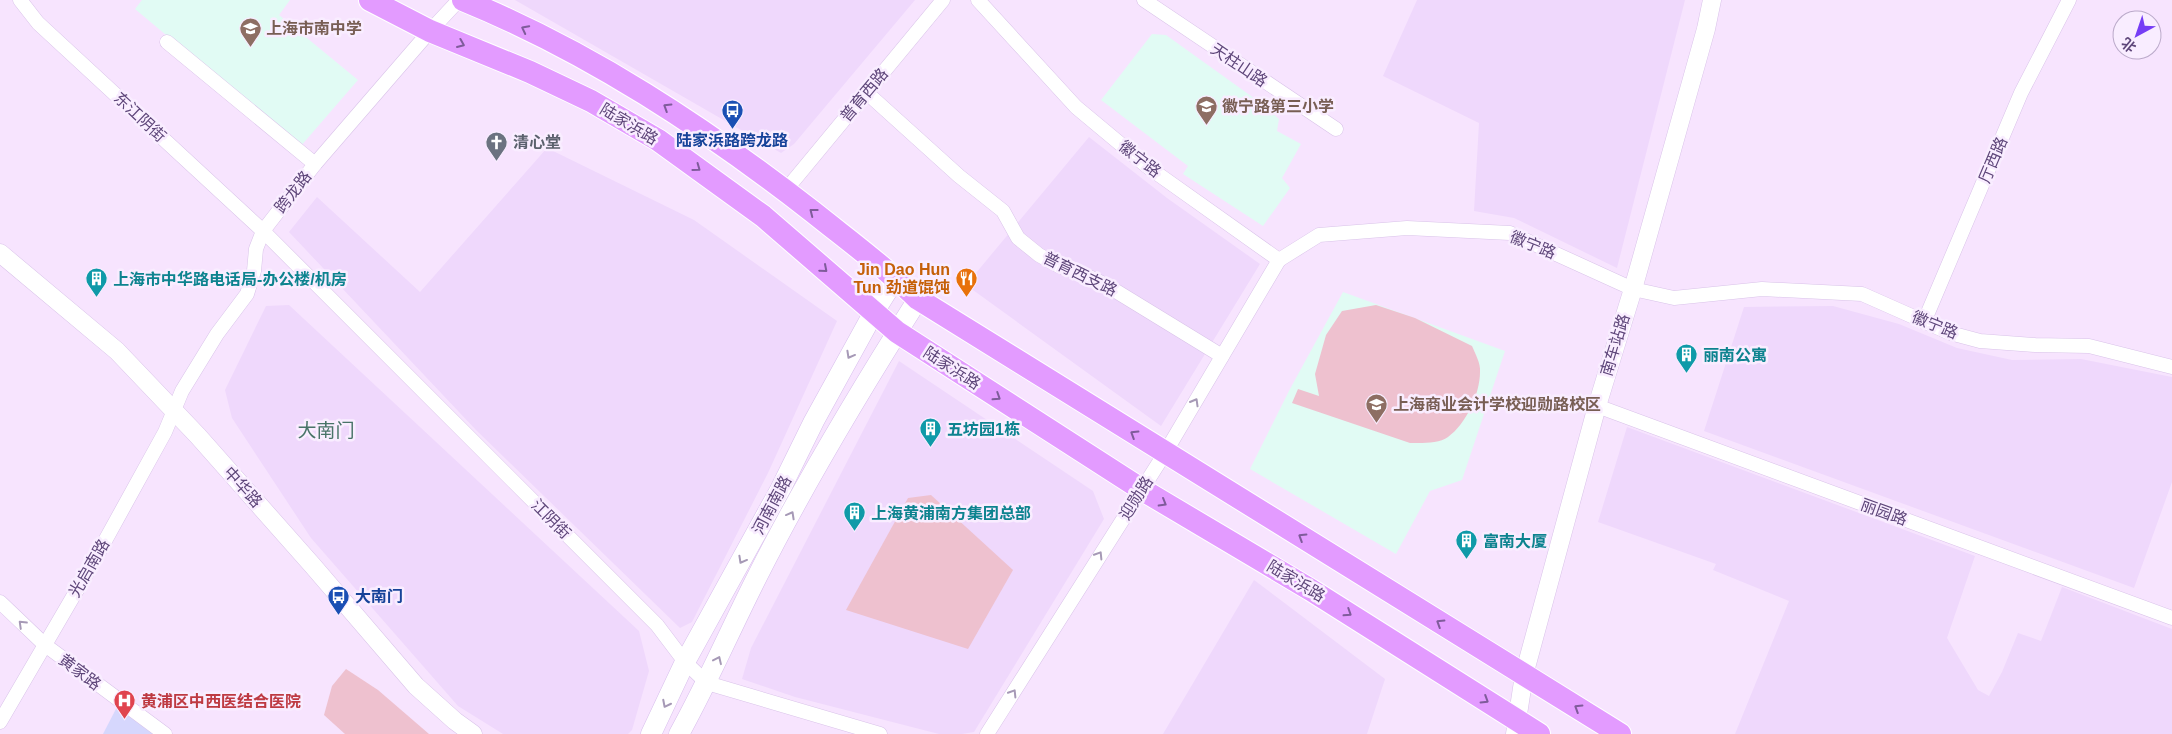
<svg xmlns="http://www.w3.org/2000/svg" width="2172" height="734" viewBox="0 0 2172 734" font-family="Helvetica,'Noto Sans SC',sans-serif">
  <rect width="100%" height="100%" fill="#f7e4fe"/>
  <g fill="#efd8fc">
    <polygon points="515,0 915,0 794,144 781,153"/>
    <polygon points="1417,0 1685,0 1617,268 1514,218 1474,211 1479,123 1383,76"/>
    <polygon points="1089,137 1167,198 1260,264 1161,426 966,285"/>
    <polygon points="547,148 694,220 837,321 768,473 692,622 680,628 476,430 289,232 317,197 420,292"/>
    <polygon points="289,305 639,631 649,671 632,730 628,734 503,734 458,706 311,538 232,418 225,390 266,306"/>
    <polygon points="1833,306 1899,324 1957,348 2012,360 2081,359 2172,377 2172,482 2134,588 1704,431 1744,307"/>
    <polygon points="899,361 1093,491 1104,519 974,732 962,734 939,734 795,697 742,679 751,648"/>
    <polygon points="1627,427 1975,556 1947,638 1978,690 1989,696 2002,672 2018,633 2041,641 2062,587 2172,629 2172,734 1735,734 1789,601 1713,570 1716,564 1598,522"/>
    <polygon points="1254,580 1385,679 1367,734 1163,734"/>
  </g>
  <g fill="#e1fbf4">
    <polygon points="142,0 290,0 279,15 358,80 300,147 135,9"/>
    <polygon points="1152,34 1166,35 1258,101 1279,119 1277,131 1301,144 1282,178 1290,188 1263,226 1183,174 1188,166 1101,100"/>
    <polygon points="1343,292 1505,351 1462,480 1430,491 1396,554 1250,469 1290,389"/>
  </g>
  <polygon fill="#d6d7fd" points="118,705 159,734 103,734"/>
  <g fill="#eec1cf">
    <path d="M 1376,305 L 1415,318 L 1472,346 C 1475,353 1481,364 1480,372 C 1480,394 1466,424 1448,437 C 1439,444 1421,443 1410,443 L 1292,403 L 1298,389 L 1319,396 L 1315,374 L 1326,335 L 1342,311 Z"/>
    <polygon points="931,495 1013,570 968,649 846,610 908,498"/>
    <polygon points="346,669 378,690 429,734 345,734 324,715 332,686"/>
  </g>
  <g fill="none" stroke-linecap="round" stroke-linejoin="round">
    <defs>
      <g id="minor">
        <polyline points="20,0 38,23 263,231 657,625 685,662 707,683 880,734"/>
        <polyline points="978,0 1076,107 1148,167 1279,260 1319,235 1407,228 1510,233 1633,289 1674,298 1762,289 1862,294 1950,333 1980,341 2035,345 2089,346 2172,367"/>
        <polyline points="1144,0 1336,129"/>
        <polyline points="167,42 315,164"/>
        <polyline points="866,92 959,176 1003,211 1018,238 1039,255 1059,266 1081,273 1106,285 1222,356"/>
        <polyline points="785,191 943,0"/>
        <polyline points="1924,322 2021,93 2069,0"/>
        <polyline points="1597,406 2172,618"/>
        <polyline points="0,602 45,645 165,734"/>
        <polyline points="0,722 95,559 165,432 182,391 217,334 247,294 254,271 256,249 263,231 315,164 430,31 459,0"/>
        <polyline points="987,734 1165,453 1279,260"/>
      </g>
      <g id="tertiary">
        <polyline points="0,253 117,351 198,436 313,566 416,686 455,721 473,734"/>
        <polyline points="1515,734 1524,675 1597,406 1633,289 1706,29 1712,0"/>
      </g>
      <g id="secondary">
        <polyline points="651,734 685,662 781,488 814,421 874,312 896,277"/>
        <path d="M 679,734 C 708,682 731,628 758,575 C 806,480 861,389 918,299"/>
      </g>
      <g id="primary">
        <polyline points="370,0 430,31 530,72 591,101 658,140 763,216 897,332 1141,489 1311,590 1539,734"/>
        <path d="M 463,0 C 590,52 705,128 813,212 C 848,240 885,267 918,299 L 1620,734"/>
      </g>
    </defs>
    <use href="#minor" stroke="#d9c3e9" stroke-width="15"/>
    <use href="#tertiary" stroke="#d9c3e9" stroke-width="19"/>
    <use href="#secondary" stroke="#d7beec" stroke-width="21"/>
    <use href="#primary" stroke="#fff" stroke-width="24"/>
    <use href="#minor" stroke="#fff" stroke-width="14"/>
    <use href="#tertiary" stroke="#fff" stroke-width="18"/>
    <use href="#secondary" stroke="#fff" stroke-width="20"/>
    <use href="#primary" stroke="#e39bff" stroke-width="22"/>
  </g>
  <defs><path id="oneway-chevron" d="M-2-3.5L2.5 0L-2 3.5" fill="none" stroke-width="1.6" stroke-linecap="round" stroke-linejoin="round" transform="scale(1.25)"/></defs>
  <g stroke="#7f5b9b">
    <use href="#oneway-chevron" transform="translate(525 29) rotate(-153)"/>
    <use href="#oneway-chevron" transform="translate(461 44) rotate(23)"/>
    <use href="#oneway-chevron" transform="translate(667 107) rotate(-148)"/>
    <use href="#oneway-chevron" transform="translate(697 168) rotate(36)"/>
    <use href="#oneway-chevron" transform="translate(813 212) rotate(-142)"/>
    <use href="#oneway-chevron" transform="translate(824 269) rotate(41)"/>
    <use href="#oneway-chevron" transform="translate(997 397) rotate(33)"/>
    <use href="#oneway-chevron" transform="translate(1134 434) rotate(-148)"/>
    <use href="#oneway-chevron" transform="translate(1163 503) rotate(30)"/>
    <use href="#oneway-chevron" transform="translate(1302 537) rotate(-148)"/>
    <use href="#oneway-chevron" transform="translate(1348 613) rotate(33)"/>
    <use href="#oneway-chevron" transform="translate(1440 623) rotate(-148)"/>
    <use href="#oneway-chevron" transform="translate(1485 700) rotate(32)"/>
    <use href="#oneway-chevron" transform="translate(1578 708) rotate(-148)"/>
  </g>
  <g stroke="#a699b6">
    <use href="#oneway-chevron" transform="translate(850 355) rotate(119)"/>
    <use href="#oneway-chevron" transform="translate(1195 402) rotate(-60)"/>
    <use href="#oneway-chevron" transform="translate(791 515) rotate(-61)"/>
    <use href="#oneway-chevron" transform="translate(1099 555) rotate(-58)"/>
    <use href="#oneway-chevron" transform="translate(742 560) rotate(119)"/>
    <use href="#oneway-chevron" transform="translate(22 624) rotate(-136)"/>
    <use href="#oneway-chevron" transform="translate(718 660) rotate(-65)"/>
    <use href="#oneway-chevron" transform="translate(1013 693) rotate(-58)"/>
    <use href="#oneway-chevron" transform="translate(666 704) rotate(117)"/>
  </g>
  <defs>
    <symbol id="school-pin" viewBox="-11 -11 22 30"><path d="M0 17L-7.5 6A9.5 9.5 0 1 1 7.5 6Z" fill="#8d6e63" stroke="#f9edff"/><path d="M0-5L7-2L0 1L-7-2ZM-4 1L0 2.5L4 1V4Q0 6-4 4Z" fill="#fff"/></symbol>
    <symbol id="bus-pin" viewBox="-11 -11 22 30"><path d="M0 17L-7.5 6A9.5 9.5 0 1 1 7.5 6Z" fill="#1a4fb4" stroke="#f9edff"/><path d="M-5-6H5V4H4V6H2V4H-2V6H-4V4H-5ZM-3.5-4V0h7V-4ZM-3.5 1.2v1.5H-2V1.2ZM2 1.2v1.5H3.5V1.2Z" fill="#fff"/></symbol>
    <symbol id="church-pin" viewBox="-11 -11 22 30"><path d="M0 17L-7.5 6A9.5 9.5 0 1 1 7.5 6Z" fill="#6b7280" stroke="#f9edff"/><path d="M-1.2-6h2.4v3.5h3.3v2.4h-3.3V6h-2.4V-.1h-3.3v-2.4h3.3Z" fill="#fff"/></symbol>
    <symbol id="restaurant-pin" viewBox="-11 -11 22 30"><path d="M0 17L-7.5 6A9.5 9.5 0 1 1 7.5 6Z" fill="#e8710a" stroke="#f9edff"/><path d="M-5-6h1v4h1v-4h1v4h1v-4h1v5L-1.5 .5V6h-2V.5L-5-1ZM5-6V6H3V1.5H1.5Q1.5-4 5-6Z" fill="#fff"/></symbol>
    <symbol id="building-pin" viewBox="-11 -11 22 30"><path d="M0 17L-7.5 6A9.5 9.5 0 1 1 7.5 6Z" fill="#0f9aa8" stroke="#f9edff"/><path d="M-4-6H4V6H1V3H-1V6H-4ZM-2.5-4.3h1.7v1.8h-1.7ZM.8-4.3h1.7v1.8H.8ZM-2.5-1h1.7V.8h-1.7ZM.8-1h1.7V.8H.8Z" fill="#fff"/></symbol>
    <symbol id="hospital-pin" viewBox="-11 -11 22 30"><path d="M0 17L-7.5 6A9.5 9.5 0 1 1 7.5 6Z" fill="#e0444e" stroke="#f9edff"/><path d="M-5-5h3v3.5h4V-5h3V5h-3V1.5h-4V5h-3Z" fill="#fff"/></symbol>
  </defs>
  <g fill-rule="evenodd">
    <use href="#school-pin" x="238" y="16" width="25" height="34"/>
    <use href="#school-pin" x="1194" y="94" width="25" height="34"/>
    <use href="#bus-pin" x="720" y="98" width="25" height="34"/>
    <use href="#church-pin" x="484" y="130" width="25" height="34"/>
    <use href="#restaurant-pin" x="954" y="266" width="25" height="34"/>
    <use href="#building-pin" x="84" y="266" width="25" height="34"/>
    <use href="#building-pin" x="1674" y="342" width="25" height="34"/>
    <use href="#school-pin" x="1364" y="392" width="25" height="34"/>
    <use href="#building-pin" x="918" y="416" width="25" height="34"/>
    <use href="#building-pin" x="842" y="500" width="25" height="34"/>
    <use href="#building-pin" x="1454" y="528" width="25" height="34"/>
    <use href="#bus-pin" x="326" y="584" width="25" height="34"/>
    <use href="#hospital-pin" x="112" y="688" width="25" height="34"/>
  </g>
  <g text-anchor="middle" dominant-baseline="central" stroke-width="5" stroke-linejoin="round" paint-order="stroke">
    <g font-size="16" font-weight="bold" fill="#785e54" stroke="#f9edff" text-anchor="start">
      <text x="266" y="28">上海市南中学</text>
      <text x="1222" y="106">徽宁路第三小学</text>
      <text x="1393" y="404">上海商业会计学校迎勋路校区</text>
    </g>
    <g font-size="16" fill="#5e467a" stroke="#f9edff">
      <text transform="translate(1239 65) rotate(34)">天柱山路</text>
      <text transform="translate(864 95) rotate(-50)">普育西路</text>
      <text transform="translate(140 117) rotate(43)">东江阴街</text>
      <text transform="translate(629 124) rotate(31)">陆家浜路</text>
      <text transform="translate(1140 159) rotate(38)">徽宁路</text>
      <text transform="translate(1993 160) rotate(-67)">厅西路</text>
      <text transform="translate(293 192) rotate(-52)">跨龙路</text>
      <text transform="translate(1533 245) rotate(22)">徽宁路</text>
      <text transform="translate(1080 274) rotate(26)">普育西支路</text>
      <text transform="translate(1935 325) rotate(22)">徽宁路</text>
      <text transform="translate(1615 345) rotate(-73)">南车站路</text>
      <text transform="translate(952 368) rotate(33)">陆家浜路</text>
      <text transform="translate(243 487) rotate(48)">中华路</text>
      <text transform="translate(1136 498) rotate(-58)">迎勋路</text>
      <text transform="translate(772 505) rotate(-62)">河南南路</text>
      <text transform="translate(1884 512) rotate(20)">丽园路</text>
      <text transform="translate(551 519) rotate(45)">江阴街</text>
      <text transform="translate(89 568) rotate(-60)">光启南路</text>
      <text transform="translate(1296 581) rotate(31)">陆家浜路</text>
      <text transform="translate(80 672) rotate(37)">黄家路</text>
    </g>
    <g font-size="16" font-weight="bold" fill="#164399" stroke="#f9edff">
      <text x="732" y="140">陆家浜路跨龙路</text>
      <text x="355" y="596" text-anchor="start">大南门</text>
    </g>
    <g font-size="16" font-weight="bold" fill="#5b616d" stroke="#f9edff" text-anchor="start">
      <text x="513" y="142">清心堂</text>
    </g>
    <g font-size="16" font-weight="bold" fill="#c56008" stroke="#f9edff" text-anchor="end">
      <text x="950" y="269">Jin Dao Hun<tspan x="950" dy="18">Tun 劲道馄饨</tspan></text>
    </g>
    <g font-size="16" font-weight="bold" fill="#0d838f" stroke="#f9edff" text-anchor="start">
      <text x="113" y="279">上海市中华路电话局-办公楼/机房</text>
      <text x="1703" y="355">丽南公寓</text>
      <text x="947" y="429">五坊园1栋</text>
      <text x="871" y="513">上海黄浦南方集团总部</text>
      <text x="1483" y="541">富南大厦</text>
    </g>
    <g font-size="16" font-weight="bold" fill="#be3a42" stroke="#f9edff" text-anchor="start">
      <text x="141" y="701">黄浦区中西医结合医院</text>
    </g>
    <g font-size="19" fill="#497469" stroke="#f9edff">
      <text x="326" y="430">大南门</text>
    </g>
  </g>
  <g transform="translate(2137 35) rotate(220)"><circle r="24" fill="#f9edff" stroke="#bbaaca"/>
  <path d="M0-4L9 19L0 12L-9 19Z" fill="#763df5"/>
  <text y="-8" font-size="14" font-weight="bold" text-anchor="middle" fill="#5e467a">北</text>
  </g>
</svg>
